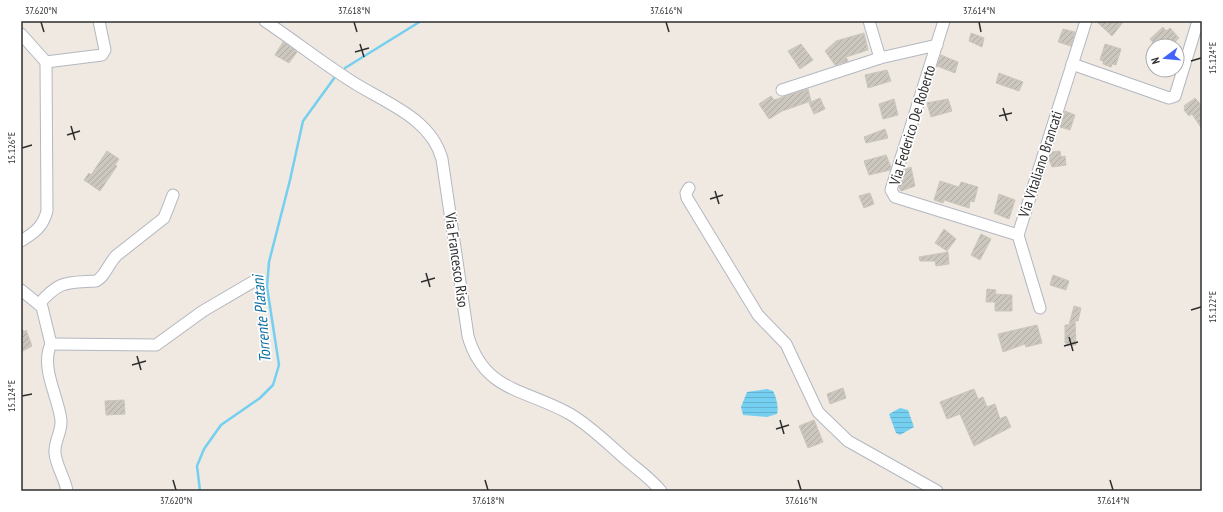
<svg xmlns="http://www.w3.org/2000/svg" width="1223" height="512" viewBox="0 0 1223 512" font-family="'PT Sans Narrow',sans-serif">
  <defs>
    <pattern id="water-rules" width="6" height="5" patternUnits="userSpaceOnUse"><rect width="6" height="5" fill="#75cff0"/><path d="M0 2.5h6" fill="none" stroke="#66b2ce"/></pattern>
    <pattern id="building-hatch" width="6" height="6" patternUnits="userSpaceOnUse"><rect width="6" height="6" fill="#cbc7bf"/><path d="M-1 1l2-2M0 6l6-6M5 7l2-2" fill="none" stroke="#afaba4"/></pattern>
  </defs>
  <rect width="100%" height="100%" fill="#efe9e1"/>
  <g fill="url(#water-rules)">
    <path d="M 767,389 L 773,391 C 776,396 779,408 777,414 L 767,417 L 743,415 L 741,407 L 747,392 Z"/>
    <polygon points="900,408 908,410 914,427 900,435 896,433 889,414"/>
  </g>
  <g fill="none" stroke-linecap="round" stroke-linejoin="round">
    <g stroke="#75cff0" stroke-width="2.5">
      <polyline points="345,68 421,21"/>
      <polyline points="200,491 197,466 204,449 221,425 260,398 273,385 279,365 267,287 269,262 290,180 303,121 335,77"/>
    </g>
  </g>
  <g fill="url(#building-hatch)" stroke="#cbc5ba">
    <polygon points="1096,21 1124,21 1112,36"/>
    <polygon points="1163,27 1166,31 1170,28 1179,38 1171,46 1166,43 1162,46 1156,46 1150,39"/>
    <polygon points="1063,29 1075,32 1071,46 1058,42"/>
    <polygon points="864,33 868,50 846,57 848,61 835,65 825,51 836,41"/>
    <polygon points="971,33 984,38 982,47 969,41"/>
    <polygon points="283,42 297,52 289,63 275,55"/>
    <polygon points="801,44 813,60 800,69 788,51"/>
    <polygon points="1105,44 1121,49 1116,65 1112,64 1111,67 1103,64 1103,61 1100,60"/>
    <polygon points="941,55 958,62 955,73 937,66"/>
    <polygon points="887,70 891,81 868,88 865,75"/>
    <polygon points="999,73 1023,82 1019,91 996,83"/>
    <polygon points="808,89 811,101 782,111 769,119 759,104 771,96 774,100"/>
    <polygon points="820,98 825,109 814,114 809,103"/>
    <polygon points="1195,98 1202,106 1202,129 1192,114 1189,116 1184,110 1185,108 1184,106"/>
    <polygon points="894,99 898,115 883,119 879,104"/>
    <polygon points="948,99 952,111 931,117 927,103"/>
    <polygon points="1065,111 1075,115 1070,130 1060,127"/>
    <polygon points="885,129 888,138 866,143 864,137"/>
    <polygon points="107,151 119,159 115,165 117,166 100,191 84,180 89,173 91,175"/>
    <polygon points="1060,151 1061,157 1065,156 1066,165 1052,167 1049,159 1052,152"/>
    <polygon points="886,155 891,167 890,170 869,175 864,161"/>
    <polygon points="911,167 915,186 901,191 899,187 905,169"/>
    <polygon points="940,181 959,187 961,182 978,187 974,202 970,201 969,208 944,200 943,203 934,200"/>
    <polygon points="870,193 874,204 864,208 859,196"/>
    <polygon points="999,194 1015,200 1009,219 994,213"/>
    <polygon points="944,229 956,239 947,251 935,243"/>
    <polygon points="981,234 991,239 980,260 971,255"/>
    <polygon points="948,252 949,264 936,266 935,261 920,261 919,257"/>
    <polygon points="1053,275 1069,281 1066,290 1050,285"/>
    <polygon points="987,289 996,290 995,294 1012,295 1012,311 995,311 995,302 986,302"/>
    <polygon points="1074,306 1081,308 1078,321 1075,321 1076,345 1067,345 1067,343 1065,343 1065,325 1069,325"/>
    <polygon points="1037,325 1042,343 1026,347 1025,344 1003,352 998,334"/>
    <polygon points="21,327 24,332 26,330 32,346 21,352"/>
    <polygon points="843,388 846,398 830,404 827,394"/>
    <polygon points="974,389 978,399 983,397 987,407 995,404 1000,419 1006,416 1011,427 974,446 960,414 947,419 940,402"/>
    <polygon points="124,400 125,414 106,415 105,401"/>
    <polygon points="814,420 823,442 808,448 799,426"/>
  </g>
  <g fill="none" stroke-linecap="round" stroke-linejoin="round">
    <defs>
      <g id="minor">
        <path d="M 265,21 C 292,39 317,59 345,77 C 379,101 430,115 442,159 L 468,336 C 484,392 526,389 570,414 C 592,427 610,446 629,462 C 640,471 652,480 661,491"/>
        <polyline points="869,21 880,58"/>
        <polyline points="944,21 891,190 895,197 1018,235"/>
        <polyline points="21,34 46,62 102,55 105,50 99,21"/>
        <polyline points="1072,64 1169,98 1175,96 1198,21"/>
        <polyline points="782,90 880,58 937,45"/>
        <polyline points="689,188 686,193 687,198 758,315 786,344 818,412 848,441 937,491"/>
        <path d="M 21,241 C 34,233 43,227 47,211 L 46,62"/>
        <polyline points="21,290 42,307 51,344"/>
        <path d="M 39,304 C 60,280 66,283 96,281 C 105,277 109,262 117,255 L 164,218 L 173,195"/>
        <polyline points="1040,308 1018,235 1086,21"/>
        <polyline points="51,344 156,345 203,311 256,280"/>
        <path d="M 51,344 C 40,367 58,396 61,420 C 62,432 54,441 55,453 C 56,466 65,478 67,491"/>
      </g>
    </defs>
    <use href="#minor" stroke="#b4b7c1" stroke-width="13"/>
    <use href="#minor" stroke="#fff" stroke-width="11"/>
  </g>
  <path fill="none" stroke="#2e2e2e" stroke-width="1.5" d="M 41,22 L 44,32M 354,22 L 357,32M 666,22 L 669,32M 979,22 L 981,32M 360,44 L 364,57M 355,52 L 369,48M 1191,61 L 1201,58M 1003,108 L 1007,121M 999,116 L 1012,113M 71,126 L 75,140M 67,135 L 80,131M 22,148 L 32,145M 715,191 L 719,204M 710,199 L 723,195M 426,273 L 430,287M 421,282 L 435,278M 1191,310 L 1201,307M 1069,337 L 1073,351M 1064,346 L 1078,342M 137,356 L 141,370M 132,365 L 146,361M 22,396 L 32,394M 780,420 L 784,434M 776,429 L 789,425M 173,480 L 176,490M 485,480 L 488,490M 798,480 L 801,490M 1110,480 L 1113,490"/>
  <g text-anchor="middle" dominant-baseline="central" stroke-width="3.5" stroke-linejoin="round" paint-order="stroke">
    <g font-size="15" fill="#2e2e2e" stroke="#fff">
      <text transform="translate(912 125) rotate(-73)">Via Federico De Roberto</text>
      <text transform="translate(1040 164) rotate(-72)">Via Vitaliano Brancati</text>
      <text transform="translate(457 260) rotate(82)">Via Francesco Riso</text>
    </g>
    <g font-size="16" font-style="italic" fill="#0d6fa3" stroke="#fff">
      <text transform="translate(261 319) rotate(-95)">Torrente Platani</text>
    </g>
  </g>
  <rect width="1223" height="512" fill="none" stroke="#ffffff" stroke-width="44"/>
  <g transform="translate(1165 58) rotate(254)"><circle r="19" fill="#ffffff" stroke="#ababab"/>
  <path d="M0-3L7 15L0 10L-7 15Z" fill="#4264fb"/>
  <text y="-6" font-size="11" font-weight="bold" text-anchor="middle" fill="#2e2e2e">N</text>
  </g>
  <rect x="22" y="22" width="1179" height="468" fill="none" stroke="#2e2e2e" stroke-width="1.5"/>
  <g font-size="10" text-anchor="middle" fill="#2e2e2e">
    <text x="41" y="14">37.620°N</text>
    <text x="354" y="14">37.618°N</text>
    <text x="666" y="14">37.616°N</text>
    <text x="979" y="14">37.614°N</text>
    <text transform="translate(1212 58) rotate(-90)" y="4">15.124°E</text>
    <text transform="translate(11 148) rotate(-90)" y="4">15.126°E</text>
    <text transform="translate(1212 307) rotate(-90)" y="4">15.122°E</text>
    <text transform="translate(11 396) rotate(-90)" y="4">15.124°E</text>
    <text x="176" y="504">37.620°N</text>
    <text x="488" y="504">37.618°N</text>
    <text x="801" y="504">37.616°N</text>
    <text x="1113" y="504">37.614°N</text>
  </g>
</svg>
